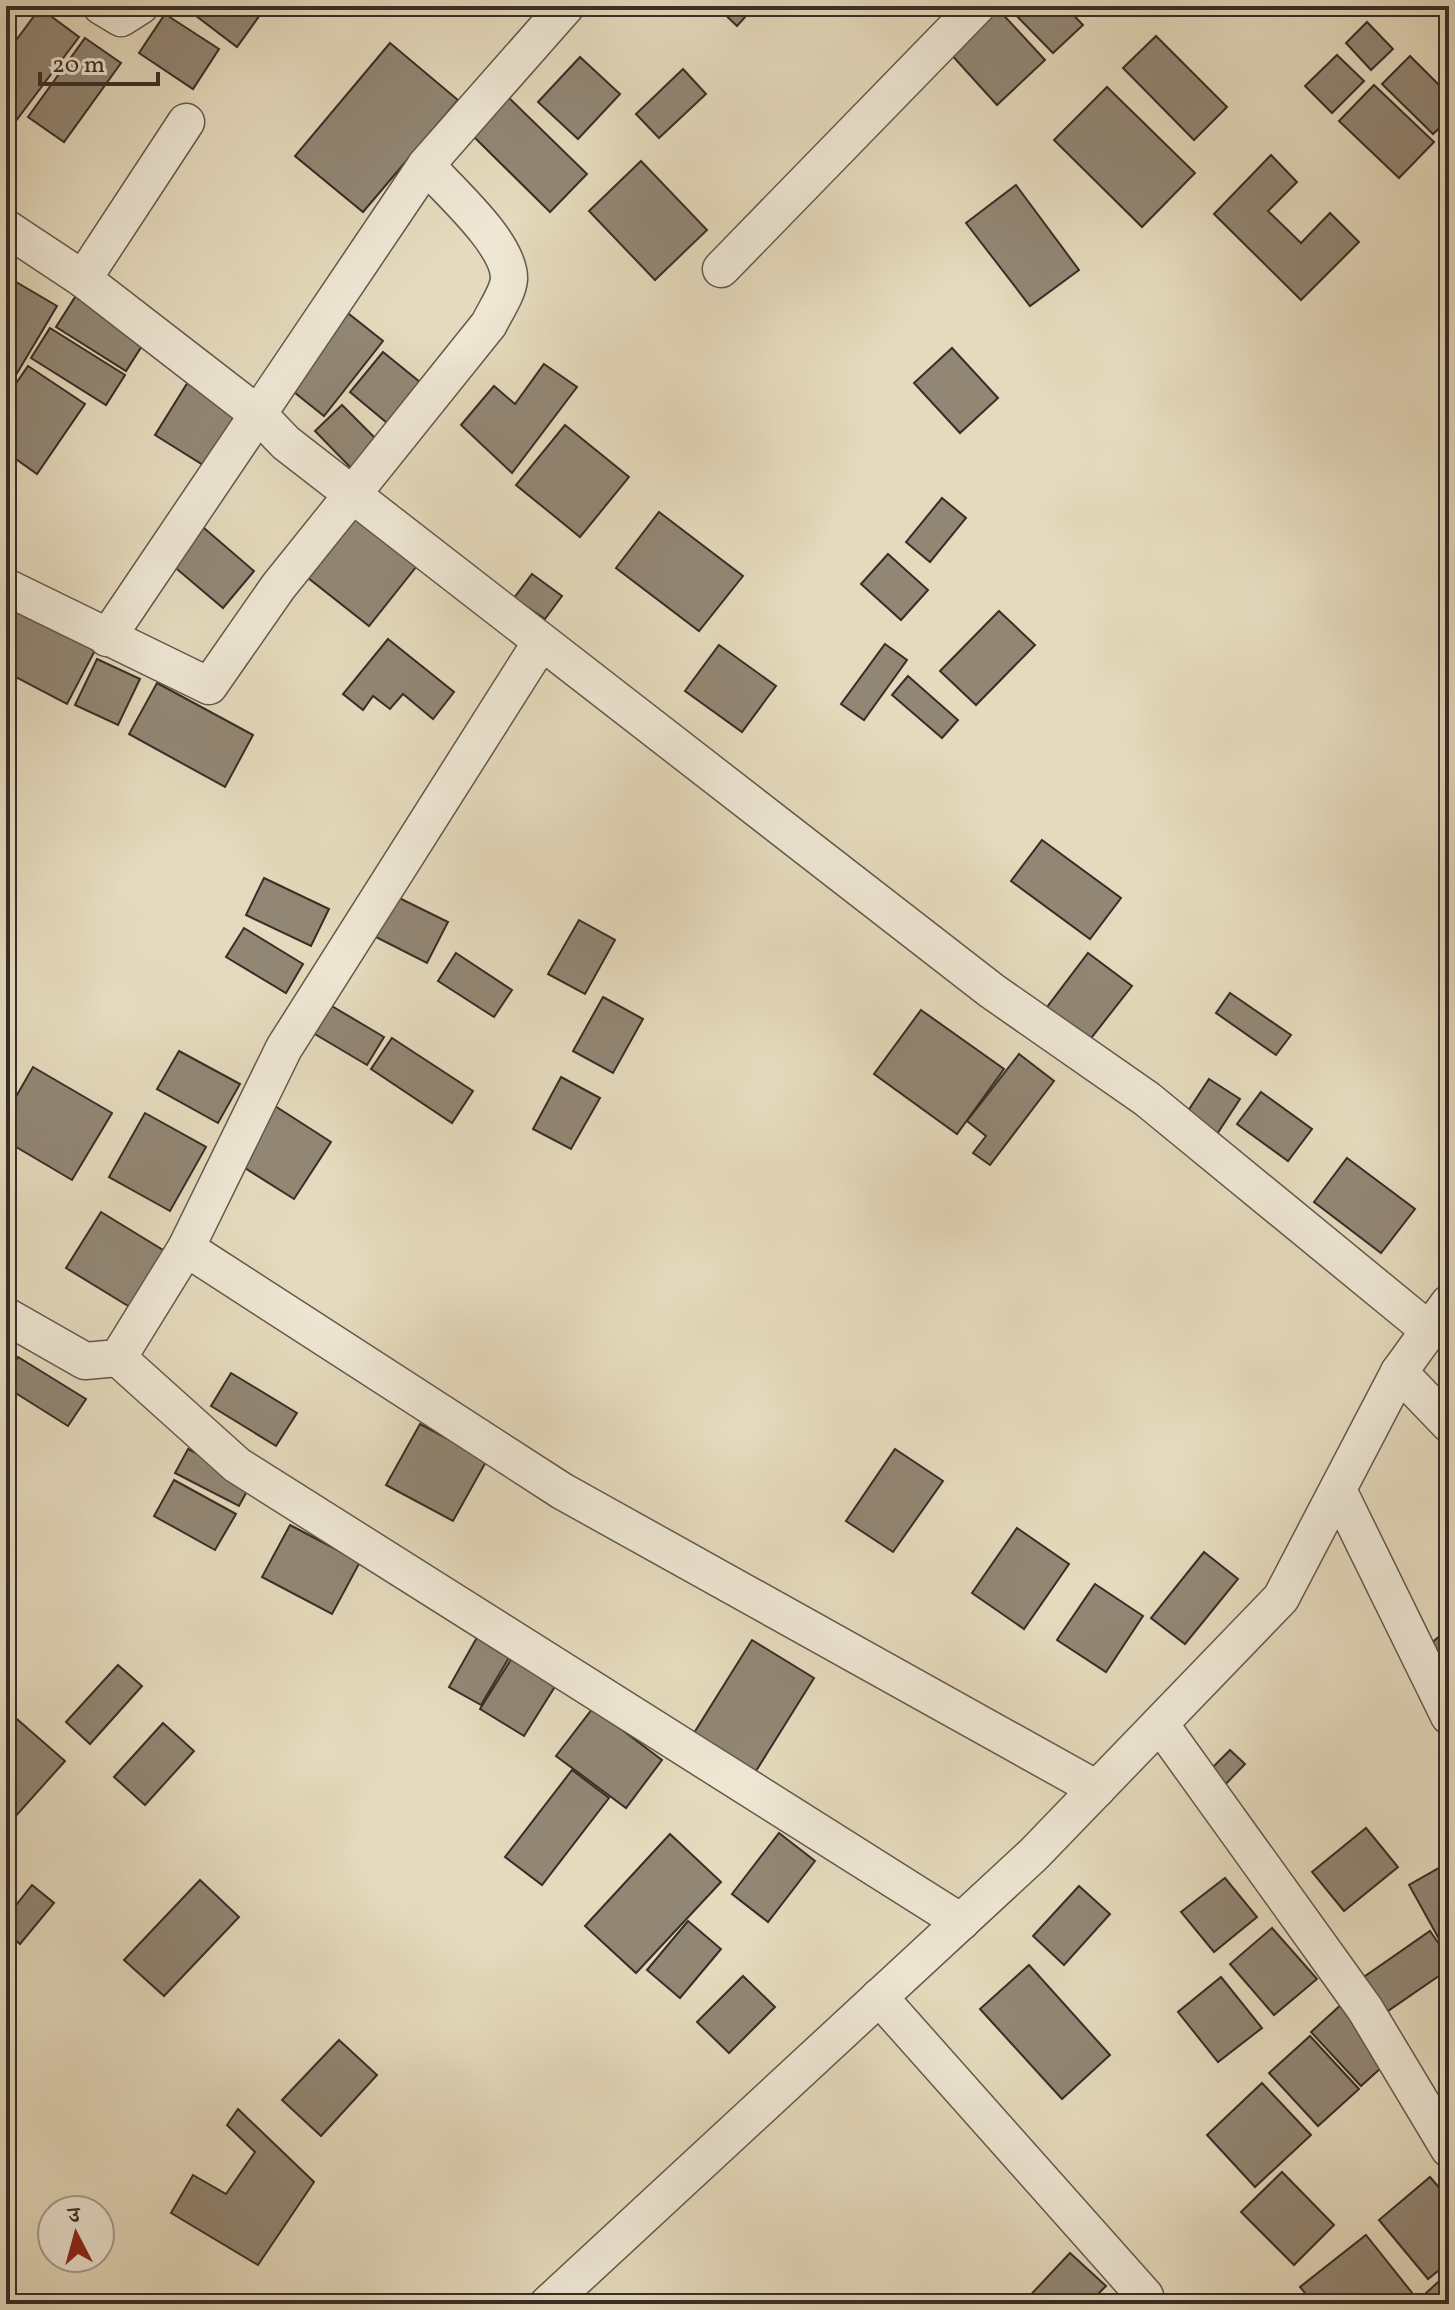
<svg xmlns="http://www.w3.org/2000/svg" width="1455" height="2310" viewBox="0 0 1455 2310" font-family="Vollkorn,'Noto Serif Devanagari',serif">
  <rect width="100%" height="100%" fill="#e5dabd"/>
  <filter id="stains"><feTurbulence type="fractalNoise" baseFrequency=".0025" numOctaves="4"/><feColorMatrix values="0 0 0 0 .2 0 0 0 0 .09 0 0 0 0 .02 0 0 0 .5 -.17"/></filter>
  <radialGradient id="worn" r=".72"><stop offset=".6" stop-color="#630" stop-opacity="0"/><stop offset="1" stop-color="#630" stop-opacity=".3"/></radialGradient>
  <g fill="#928775" stroke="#392d27" stroke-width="2">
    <polygon points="183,6 263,6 265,8 237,47"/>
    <polygon points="716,6 755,6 737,26"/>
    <polygon points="1007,6 1065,6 1083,25 1053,53"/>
    <polygon points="40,8 79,37 12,126 6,121 6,54"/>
    <polygon points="997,8 1045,60 997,105 949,52"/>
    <polygon points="165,14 219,49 193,89 139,53"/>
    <polygon points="1367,22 1393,49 1371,70 1346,43"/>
    <polygon points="1156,36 1227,107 1194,140 1123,68"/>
    <polygon points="85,38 121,63 64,142 28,117"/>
    <polygon points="390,43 458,100 363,212 295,156"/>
    <polygon points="1337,55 1364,81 1332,113 1305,86"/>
    <polygon points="1410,56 1449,95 1449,119 1433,134 1382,84"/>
    <polygon points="580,57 620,94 578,139 538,102"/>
    <polygon points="683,69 706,94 659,138 636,114"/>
    <polygon points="1374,85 1434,142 1399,178 1339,121"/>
    <polygon points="1107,87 1195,173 1142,227 1054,140"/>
    <polygon points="505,94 587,174 550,212 468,131"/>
    <polygon points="1271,155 1297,182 1268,211 1301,243 1330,213 1359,242 1301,300 1214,214"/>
    <polygon points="641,161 707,230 655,280 589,211"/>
    <polygon points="1016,185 1079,270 1030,306 966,223"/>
    <polygon points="6,276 57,306 13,380 6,376"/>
    <polygon points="77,294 147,338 126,371 56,327"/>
    <polygon points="344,310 383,341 324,416 284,384"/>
    <polygon points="50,328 125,375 106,405 31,358"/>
    <polygon points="952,348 998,398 960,433 914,383"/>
    <polygon points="383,352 426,387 392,427 350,392"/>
    <polygon points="544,364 577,387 512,473 461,425 494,386 515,404"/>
    <polygon points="28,366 85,404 37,474 6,452 6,398"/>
    <polygon points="188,382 241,415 208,468 155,435"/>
    <polygon points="342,405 381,444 354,471 315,431"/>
    <polygon points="565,425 629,477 580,537 516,485"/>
    <polygon points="942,498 966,518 930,562 906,542"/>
    <polygon points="353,501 424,557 369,626 298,570"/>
    <polygon points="659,512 743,576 699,631 616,568"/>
    <polygon points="197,522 254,571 223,608 165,559"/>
    <polygon points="888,554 928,590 901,620 861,584"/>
    <polygon points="532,574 562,596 545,619 514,598"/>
    <polygon points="18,594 102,637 67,704 6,672 6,618"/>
    <polygon points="999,611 1035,645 976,705 940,671"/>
    <polygon points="388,639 454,692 433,719 403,694 390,709 373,696 363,710 343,694"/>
    <polygon points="885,644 907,660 864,720 841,704"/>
    <polygon points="719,645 776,686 742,732 685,691"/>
    <polygon points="97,659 140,679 118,725 75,705"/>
    <polygon points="908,676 958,720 942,738 892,695"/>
    <polygon points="157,683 253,735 225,787 129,734"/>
    <polygon points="1042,840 1121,898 1090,939 1011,881"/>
    <polygon points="264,878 329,909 311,946 246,915"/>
    <polygon points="391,894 448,922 427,963 370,934"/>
    <polygon points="579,920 615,940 585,994 548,974"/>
    <polygon points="244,928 303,964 286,993 226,957"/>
    <polygon points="456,953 512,990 494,1017 438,981"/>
    <polygon points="1088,953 1132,986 1081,1051 1038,1019"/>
    <polygon points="1230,993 1291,1035 1276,1055 1216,1013"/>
    <polygon points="603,997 643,1019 613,1073 573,1051"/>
    <polygon points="325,1002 384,1037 367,1065 308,1030"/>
    <polygon points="921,1010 1004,1069 957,1134 874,1074"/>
    <polygon points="392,1038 473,1091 452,1123 371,1069"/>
    <polygon points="179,1051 240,1084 218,1123 157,1089"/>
    <polygon points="1019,1054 1054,1081 990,1165 973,1153 986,1136 967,1121"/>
    <polygon points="33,1067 112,1113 72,1180 6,1141 6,1114"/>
    <polygon points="561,1077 600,1098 571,1149 533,1129"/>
    <polygon points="1209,1079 1240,1099 1217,1134 1186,1114"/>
    <polygon points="1261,1092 1312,1129 1288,1161 1237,1124"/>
    <polygon points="275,1106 331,1142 294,1199 237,1163"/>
    <polygon points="145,1113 206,1147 170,1211 109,1177"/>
    <polygon points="1347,1158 1415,1209 1381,1253 1314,1202"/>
    <polygon points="101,1212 168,1253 133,1309 66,1268"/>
    <polygon points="18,1357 86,1399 68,1426 6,1387 6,1376"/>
    <polygon points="231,1373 297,1413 276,1446 211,1406"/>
    <polygon points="420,1424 487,1460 453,1521 386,1485"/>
    <polygon points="188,1449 252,1482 239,1506 175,1473"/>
    <polygon points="895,1449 943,1481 893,1552 846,1521"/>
    <polygon points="174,1480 236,1514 215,1550 154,1516"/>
    <polygon points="290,1525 360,1562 332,1614 262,1577"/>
    <polygon points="1017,1528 1069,1564 1024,1629 972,1593"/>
    <polygon points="1204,1552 1238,1579 1185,1644 1151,1618"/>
    <polygon points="1095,1584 1143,1616 1106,1672 1057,1640"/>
    <polygon points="1449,1628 1449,1682 1422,1651"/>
    <polygon points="480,1632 513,1651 481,1705 449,1687"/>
    <polygon points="752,1640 814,1678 751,1779 689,1741"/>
    <polygon points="517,1650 561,1677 524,1736 480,1709"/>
    <polygon points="118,1665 142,1686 90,1744 66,1722"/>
    <polygon points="593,1708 662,1760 626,1808 556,1756"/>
    <polygon points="10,1713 65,1761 6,1827 6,1718"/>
    <polygon points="163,1723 194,1751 145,1805 114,1777"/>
    <polygon points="1230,1750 1245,1764 1221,1789 1206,1774"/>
    <polygon points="572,1770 609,1798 542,1885 505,1857"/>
    <polygon points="1366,1828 1398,1867 1344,1911 1312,1872"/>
    <polygon points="779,1833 815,1861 768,1922 732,1894"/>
    <polygon points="670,1834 721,1882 636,1973 585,1926"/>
    <polygon points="1446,1864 1449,1870 1449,1957 1409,1885"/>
    <polygon points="1225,1878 1257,1917 1214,1952 1181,1912"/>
    <polygon points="200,1880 239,1917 164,1996 124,1960"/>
    <polygon points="32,1885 54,1903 20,1944 6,1932 6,1918"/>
    <polygon points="1079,1886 1110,1914 1064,1965 1033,1936"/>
    <polygon points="688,1921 721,1949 680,1998 647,1970"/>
    <polygon points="1272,1928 1317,1979 1274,2015 1230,1964"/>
    <polygon points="1430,1931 1449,1958 1449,1969 1382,2015 1358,1981"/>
    <polygon points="1029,1965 1110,2055 1062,2099 980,2009"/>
    <polygon points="743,1976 775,2007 729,2053 697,2022"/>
    <polygon points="1221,1977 1262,2028 1218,2062 1178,2012"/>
    <polygon points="1343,2003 1393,2057 1361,2086 1311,2032"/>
    <polygon points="1310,2036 1359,2089 1318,2126 1269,2073"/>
    <polygon points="339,2040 377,2075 321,2136 282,2100"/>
    <polygon points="1262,2083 1311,2135 1255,2187 1207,2135"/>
    <polygon points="238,2109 314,2182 258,2265 171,2213 193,2175 226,2194 255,2152 227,2125"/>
    <polygon points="1282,2172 1334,2225 1294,2265 1241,2212"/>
    <polygon points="1430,2177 1449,2199 1449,2262 1428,2279 1379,2220"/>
    <polygon points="1366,2235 1413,2294 1399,2304 1314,2304 1300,2287"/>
    <polygon points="1070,2253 1106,2286 1088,2304 1022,2304"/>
    <polygon points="1449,2272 1449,2304 1435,2304 1425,2294"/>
  </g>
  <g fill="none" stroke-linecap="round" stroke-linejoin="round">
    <defs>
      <g id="minor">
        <polyline points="101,6 121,18 140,6"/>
        <polyline points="6,228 83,279 259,415 286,443 992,991 1147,1099 1430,1331"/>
        <polyline points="721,269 977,6"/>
        <polyline points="83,279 186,122"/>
        <path d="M 6,587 L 209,686 L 278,587 L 489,324 C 495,311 508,293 509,279 C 510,244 449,191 426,165"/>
        <polyline points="107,638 426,165 566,6"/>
        <polyline points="186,1248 562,1491 1097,1789"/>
        <polyline points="6,1316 85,1361 118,1358 186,1248 284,1048 541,642"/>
        <polyline points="118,1358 237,1465 961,1922"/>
        <polyline points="1399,1372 1449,1424"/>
        <polyline points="1338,1490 1449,1716"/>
        <polyline points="1160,1724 1365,2009 1449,2149"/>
        <polyline points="879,1997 1145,2296 1137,2304"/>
        <polyline points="548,2304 1034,1854 1281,1598 1399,1372 1449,1303"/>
      </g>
    </defs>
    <use href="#minor" stroke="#64584c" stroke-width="39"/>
    <use href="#minor" stroke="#eee7d4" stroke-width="36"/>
  </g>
  <rect width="1455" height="2310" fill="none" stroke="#e5dabd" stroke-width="32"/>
  <rect x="8" y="8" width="1439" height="2294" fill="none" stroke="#392d27" stroke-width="4"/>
  <rect x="16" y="16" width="1423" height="2278" fill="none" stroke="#392d27" stroke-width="2"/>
  <g transform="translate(76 2234) rotate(354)"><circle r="38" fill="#eee7d4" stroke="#a69d8f" stroke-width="2"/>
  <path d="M0-6L14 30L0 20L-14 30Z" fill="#8f2418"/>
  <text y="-12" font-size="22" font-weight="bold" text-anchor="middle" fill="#392d27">उ</text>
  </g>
  <path d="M40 72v12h118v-12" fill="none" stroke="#392d27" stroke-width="4"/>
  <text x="52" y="72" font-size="24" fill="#392d27" stroke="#eee7d4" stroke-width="6" paint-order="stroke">20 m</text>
  <rect width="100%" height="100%" filter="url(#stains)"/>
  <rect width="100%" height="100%" fill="url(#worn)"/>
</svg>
